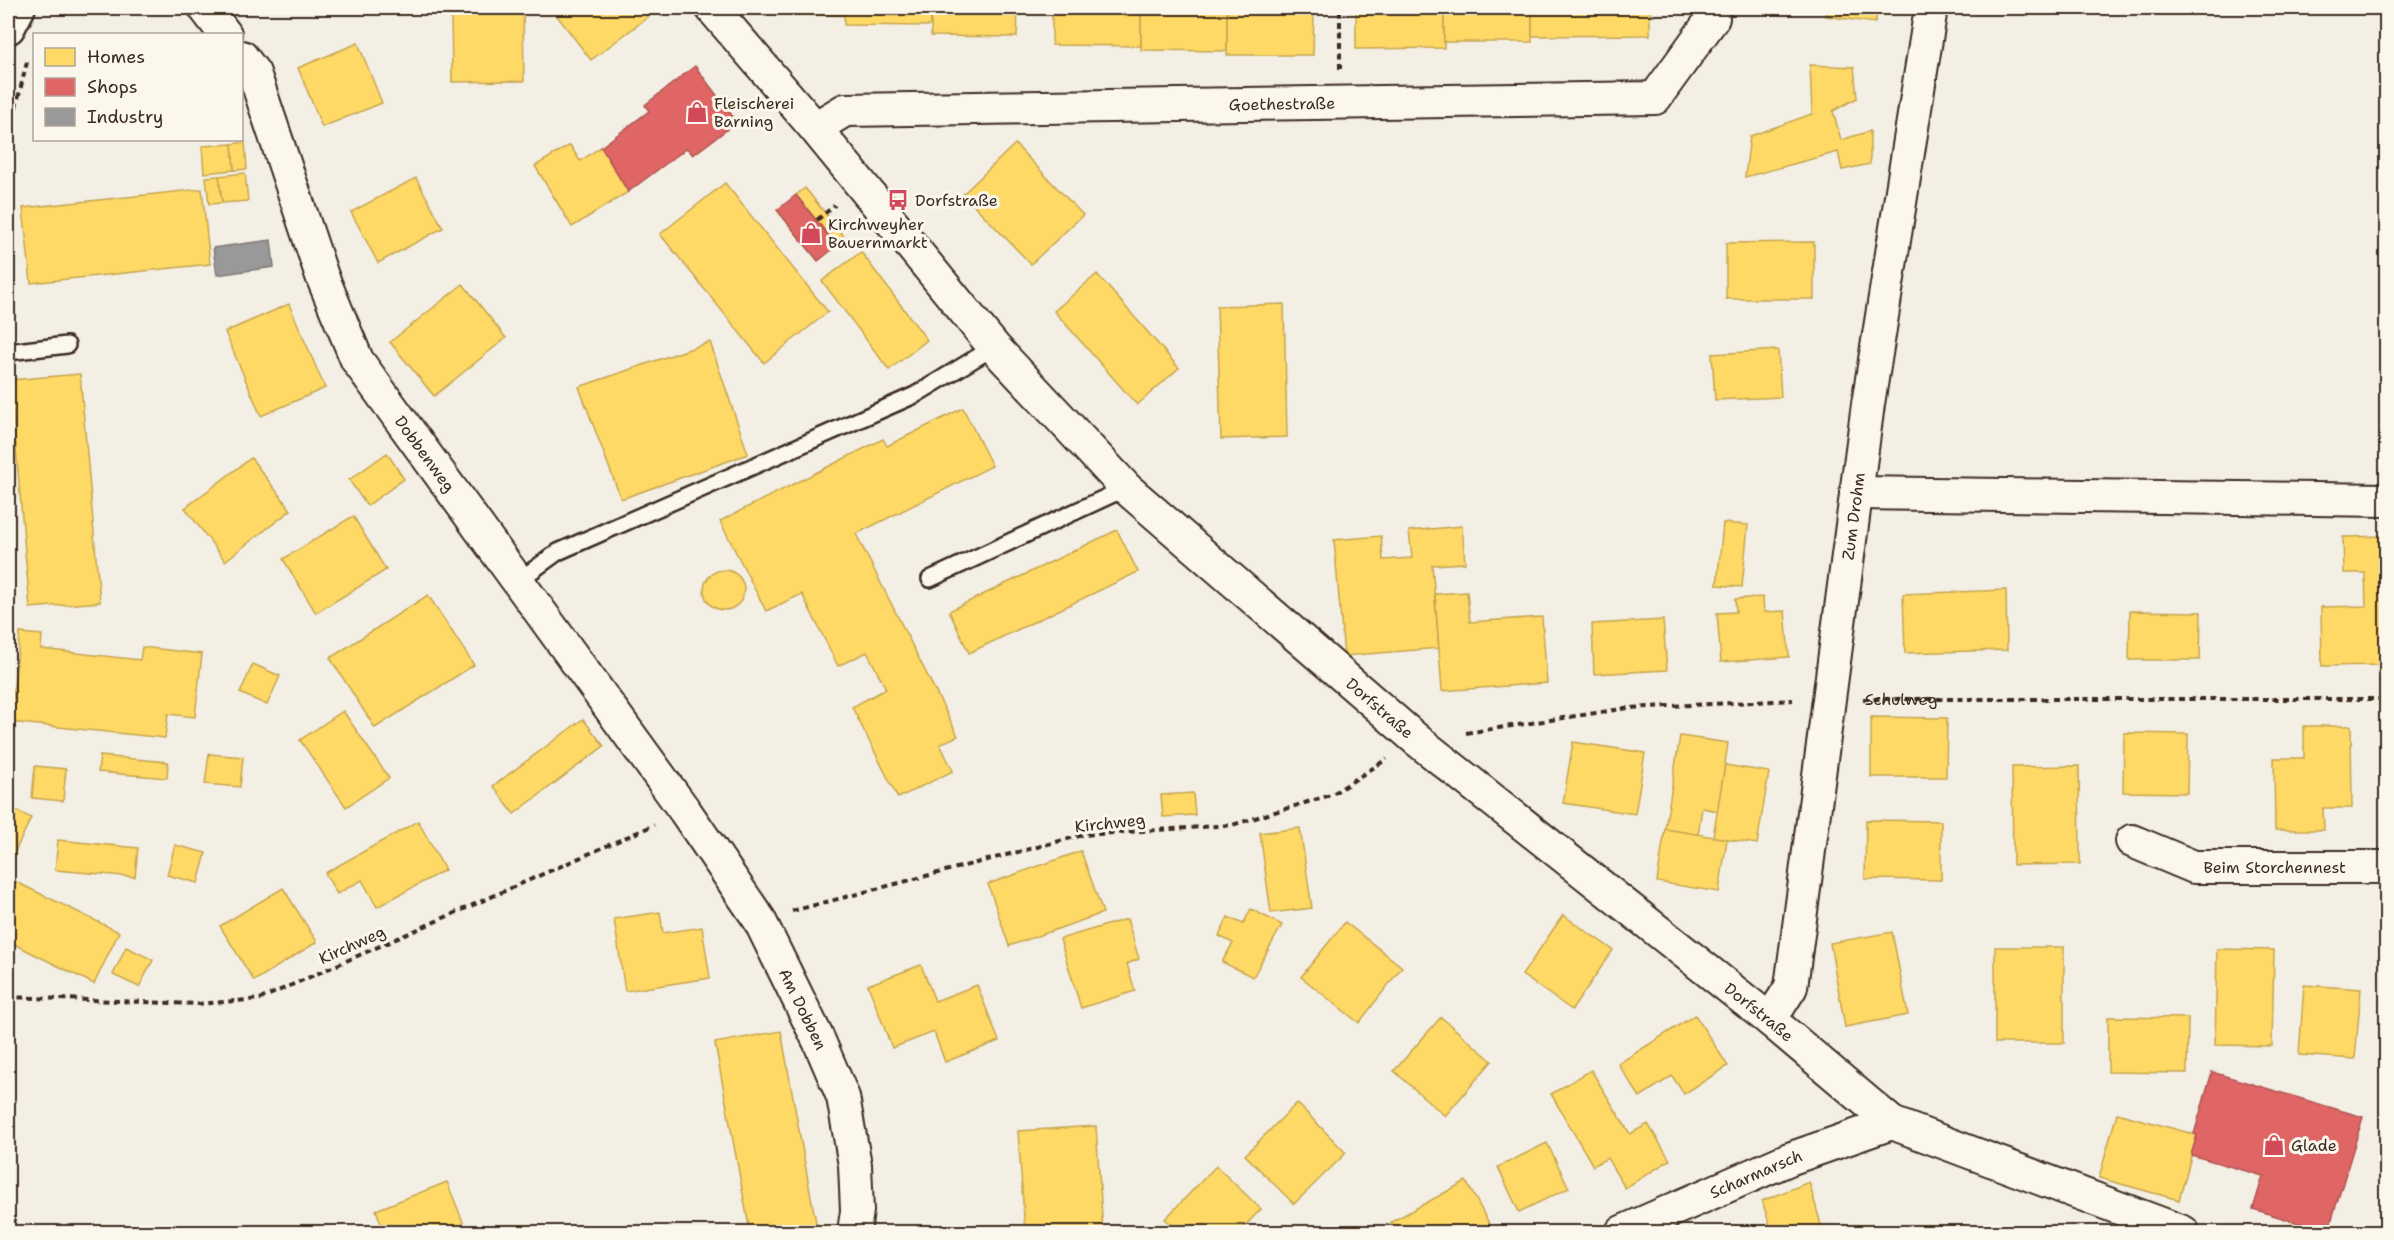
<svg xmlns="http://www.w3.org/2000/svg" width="2394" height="1240" viewBox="0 0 2394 1240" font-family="'Shantell Sans',sans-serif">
  <rect width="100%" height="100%" fill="#f3efe4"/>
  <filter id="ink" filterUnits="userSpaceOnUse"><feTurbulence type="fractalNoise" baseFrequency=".0167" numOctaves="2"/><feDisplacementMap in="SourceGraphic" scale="12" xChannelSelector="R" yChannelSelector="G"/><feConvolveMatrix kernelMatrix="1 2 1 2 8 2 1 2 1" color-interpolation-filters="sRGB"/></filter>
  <g filter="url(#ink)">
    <g fill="#ffd966" stroke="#c4a450" stroke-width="1.5">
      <polygon points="451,8 523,8 524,81 452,82"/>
      <polygon points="560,8 641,8 648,17 591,60 554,12"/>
      <polygon points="756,8 844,8 844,15 756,14"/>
      <polygon points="844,8 931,8 931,26 844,25"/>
      <polygon points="931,8 1018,8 1017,37 931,36"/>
      <polygon points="1052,8 1141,8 1141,46 1052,45"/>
      <polygon points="1141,8 1227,8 1227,51 1141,50"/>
      <polygon points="1227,8 1314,8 1313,55 1227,55"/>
      <polygon points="1356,8 1444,8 1444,48 1356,49"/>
      <rect x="1444" y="8" width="88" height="34"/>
      <polygon points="1532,8 1650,8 1650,35 1532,36"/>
      <polygon points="1827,8 1878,8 1875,23 1826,16"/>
      <polygon points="358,43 382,103 322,127 298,68"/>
      <polygon points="1810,65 1854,67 1857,98 1833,111 1841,140 1870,131 1870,164 1842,170 1838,152 1745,177 1750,136 1812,114"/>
      <polygon points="245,142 247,169 234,170 232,144"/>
      <polygon points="232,144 234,170 204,173 202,146"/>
      <polygon points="1015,144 1083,215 1031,264 963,194"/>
      <polygon points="570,145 580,161 601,147 628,192 572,227 535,166"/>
      <polygon points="245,173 248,201 222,203 219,176"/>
      <polygon points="219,176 222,203 209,204 206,177"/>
      <polygon points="416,178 443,228 378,263 351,212"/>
      <polygon points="725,183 828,312 764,363 660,234"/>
      <polygon points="805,188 846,239 837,246 796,195"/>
      <polygon points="202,189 210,264 31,283 23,208"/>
      <polygon points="1814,242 1814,299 1726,299 1726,243"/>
      <polygon points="861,252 927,340 889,370 822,281"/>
      <polygon points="1097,274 1179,368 1137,405 1054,311"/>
      <polygon points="463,284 506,338 434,396 390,342"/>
      <polygon points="289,304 325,388 261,416 225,332"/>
      <polygon points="1284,304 1287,437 1221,439 1217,306"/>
      <polygon points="710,342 748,454 621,499 579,387"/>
      <polygon points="1778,350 1781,397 1715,400 1712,354"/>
      <polygon points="80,374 100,602 30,608 10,380"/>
      <polygon points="963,408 992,466 856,534 958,736 940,744 953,771 898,798 852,707 886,689 867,652 838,666 802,594 766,611 720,521 883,439 887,446"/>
      <polygon points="387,453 404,479 367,506 349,480"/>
      <polygon points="251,458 291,510 225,561 185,508"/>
      <polygon points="353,516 386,570 316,613 283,559"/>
      <polygon points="1723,523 1748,525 1742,587 1717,585"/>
      <polygon points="1462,526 1465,563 1432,565 1439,648 1344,656 1334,540 1381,536 1383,560 1412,558 1409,531"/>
      <polygon points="1117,530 1138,572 969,653 949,611"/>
      <polygon points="2386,536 2386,665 2322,666 2321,607 2366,606 2365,573 2344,573 2343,537"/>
      <circle cx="724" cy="590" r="20"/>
      <polygon points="2006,590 2007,650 1905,653 1903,594"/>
      <polygon points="1467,592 1470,622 1542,617 1547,683 1442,691 1435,594"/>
      <polygon points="428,595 474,665 375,728 330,658"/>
      <polygon points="1763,597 1764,612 1785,611 1789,657 1721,662 1717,613 1736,612 1735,599"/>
      <polygon points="2130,611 2201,612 2200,660 2129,660"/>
      <polygon points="1663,620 1667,670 1594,674 1592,624"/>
      <polygon points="20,633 42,635 41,649 140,660 142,647 202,654 195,717 168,714 165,738 10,722"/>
      <polygon points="253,664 280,676 267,705 240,693"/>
      <polygon points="343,711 389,778 346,807 300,740"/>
      <polygon points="1871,717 1947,718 1946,777 1871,777"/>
      <polygon points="583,719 604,746 514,814 493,786"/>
      <polygon points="2304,726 2351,726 2352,808 2323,808 2324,830 2275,830 2274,758 2304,758"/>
      <polygon points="2124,733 2188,734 2187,793 2123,792"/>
      <polygon points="1680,736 1728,743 1718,811 1702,808 1698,835 1665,829"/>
      <polygon points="1573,742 1645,753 1635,814 1563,803"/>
      <polygon points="209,754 243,757 240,787 205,784"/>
      <polygon points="100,756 168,762 167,778 98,772"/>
      <polygon points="1725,765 1769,772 1757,844 1713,837"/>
      <polygon points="35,766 66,769 63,801 32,798"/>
      <polygon points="2079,766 2080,864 2013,865 2012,767"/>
      <polygon points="1193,793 1195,815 1163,817 1161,795"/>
      <polygon points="8,806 31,818 8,866"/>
      <polygon points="1866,820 1941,821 1941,880 1865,879"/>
      <polygon points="418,821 445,870 377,907 362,880 337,894 325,873"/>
      <polygon points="1300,828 1312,908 1271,913 1260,833"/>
      <polygon points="1665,829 1727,839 1719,892 1657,882"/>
      <polygon points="58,840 138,848 135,877 55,870"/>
      <polygon points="175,845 206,853 198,883 167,875"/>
      <polygon points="1081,851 1103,913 1009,946 988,884"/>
      <polygon points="8,878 119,932 94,984 8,941"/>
      <polygon points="283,888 317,942 254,981 220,926"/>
      <polygon points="1251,909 1282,925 1253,977 1222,962 1233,943 1219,936 1228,917 1243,924"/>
      <polygon points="660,912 663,933 702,927 710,978 625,991 614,919"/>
      <polygon points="1563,915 1613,950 1572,1010 1522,975"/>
      <polygon points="1127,919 1139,959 1127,964 1135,991 1081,1008 1060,939"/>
      <polygon points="1345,922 1402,967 1359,1023 1301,977"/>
      <polygon points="1892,932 1908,1015 1845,1027 1830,943"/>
      <polygon points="126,947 153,960 139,987 113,975"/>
      <rect x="1995" y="947" width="69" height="96"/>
      <polygon points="2217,949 2274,950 2272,1046 2215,1045"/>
      <polygon points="921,965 935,1001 977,985 999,1041 945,1062 934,1032 892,1048 868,985"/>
      <polygon points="2304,985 2361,989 2355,1059 2299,1055"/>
      <polygon points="1695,1015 1728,1066 1684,1094 1672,1076 1640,1097 1618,1064"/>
      <polygon points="1441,1017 1492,1061 1445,1116 1394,1071"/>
      <polygon points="2108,1017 2188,1018 2187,1073 2108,1072"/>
      <polygon points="781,1031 811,1197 818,1232 750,1232 715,1043"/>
      <polygon points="1591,1070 1630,1134 1648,1124 1670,1160 1625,1188 1607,1158 1593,1166 1551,1094"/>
      <polygon points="1297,1103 1346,1153 1294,1204 1245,1155"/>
      <polygon points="2117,1113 2197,1135 2179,1200 2099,1178"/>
      <polygon points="1096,1126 1103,1232 1025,1232 1018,1131"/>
      <polygon points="1547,1143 1569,1188 1519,1212 1498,1167"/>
      <polygon points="1216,1166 1261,1209 1239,1232 1179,1232 1165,1219"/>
      <polygon points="1466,1181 1491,1227 1481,1232 1397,1232 1391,1222"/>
      <polygon points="447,1182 467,1232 384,1232 376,1210"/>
      <polygon points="1809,1182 1823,1232 1772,1232 1762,1201"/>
    </g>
    <g fill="#e06666" stroke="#ae5450" stroke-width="1.5">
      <polygon points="695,66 737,122 693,155 687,148 628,192 601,147 649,111 645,105"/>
      <polygon points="796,195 837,246 818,261 777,210"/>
      <polygon points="2212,1072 2363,1117 2328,1232 2253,1209 2263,1176 2191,1155 2197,1135 2194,1134"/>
    </g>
    <polygon fill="#999" stroke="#7d7874" stroke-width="1.5" points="271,240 274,267 217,275 213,248"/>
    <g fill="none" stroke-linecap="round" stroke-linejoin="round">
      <defs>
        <g id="lane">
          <polyline points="8,352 67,345"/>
          <polyline points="930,579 1126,488"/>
          <polyline points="518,581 558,552 915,395 994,347"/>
        </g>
        <g id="street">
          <polyline points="205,8 225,34"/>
          <path id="s2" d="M 712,8 L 815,128 L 994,347 L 1126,488 L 1417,740 L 1770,1020 L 1892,1123 L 2183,1232"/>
          <path id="s3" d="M 242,57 L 254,73 L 322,276 L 357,360 L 685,811 L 759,919 L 819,1041 L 843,1097 L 855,1165 L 857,1211 L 854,1232"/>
          <path id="s4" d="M 815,128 L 845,110 L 1655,98 L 1713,18"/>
          <polyline points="1856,493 2386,500"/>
          <path id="s5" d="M 2132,841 L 2194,867 L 2386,867"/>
          <path id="s6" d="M 1770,1020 L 1791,987 L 1868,404 L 1931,8"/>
          <path id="s7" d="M 1622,1232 L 1789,1159 L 1892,1123"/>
        </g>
        <polyline id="secondary" points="8,27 18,8"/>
      </defs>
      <use href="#lane" stroke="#3b2a1e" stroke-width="20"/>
      <use href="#street" stroke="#3b2a1e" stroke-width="36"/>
      <use href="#secondary" stroke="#3b2a1e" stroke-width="38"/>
      <g stroke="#3b2a1e" stroke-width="4" stroke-dasharray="6 4.5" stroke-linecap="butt">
        <polyline points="1340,69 1340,8"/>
        <polyline points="8,139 28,58"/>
        <polyline points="817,220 835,205"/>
        <path id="s1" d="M 1863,699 L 2386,699"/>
        <polyline points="1466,733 1628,708 1793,700"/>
        <polyline points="792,911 1083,835 1232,825 1331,795 1387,759"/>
        <polyline points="8,997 198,1004 260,999 654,825"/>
      </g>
      <use href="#lane" stroke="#fbf7ec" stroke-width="15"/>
      <use href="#street" stroke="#fbf7ec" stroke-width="32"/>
      <use href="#secondary" stroke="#fbf7ec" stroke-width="33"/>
    </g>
  </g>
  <defs>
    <symbol id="shop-bare" viewBox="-9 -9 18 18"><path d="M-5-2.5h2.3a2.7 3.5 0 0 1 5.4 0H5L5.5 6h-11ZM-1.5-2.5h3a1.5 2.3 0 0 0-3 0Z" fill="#d1495b" stroke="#fbf7ec" stroke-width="2.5" paint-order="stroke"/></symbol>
    <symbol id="bus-bare" viewBox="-9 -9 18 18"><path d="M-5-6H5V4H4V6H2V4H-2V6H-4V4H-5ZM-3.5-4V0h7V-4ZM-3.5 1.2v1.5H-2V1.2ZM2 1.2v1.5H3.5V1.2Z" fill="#d1495b" stroke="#fbf7ec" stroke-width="2.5" paint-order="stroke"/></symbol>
  </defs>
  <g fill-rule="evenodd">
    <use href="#shop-bare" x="682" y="97" width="30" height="30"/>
    <use href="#bus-bare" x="883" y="185" width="30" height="30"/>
    <use href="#shop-bare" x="796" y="218" width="30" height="30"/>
    <use href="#shop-bare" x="2259" y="1130" width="30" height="30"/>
  </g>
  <g text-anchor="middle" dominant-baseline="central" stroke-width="6" stroke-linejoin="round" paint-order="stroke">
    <g font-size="16" fill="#3b2a1e" stroke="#fbf7ec" text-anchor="start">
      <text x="714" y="103">Fleischerei<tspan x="714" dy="18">Barning</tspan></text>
      <text x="915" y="200">Dorfstraße</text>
      <text x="828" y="224">Kirchweyher<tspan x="828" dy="18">Bauernmarkt</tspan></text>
      <text x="2291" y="1145">Glade</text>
    </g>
    <g font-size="16" fill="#3b2a1e" stroke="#fbf7ec">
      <text stroke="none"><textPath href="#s4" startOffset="472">Goethestraße</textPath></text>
      <text stroke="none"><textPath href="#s3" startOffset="441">Dobbenweg</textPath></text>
      <text stroke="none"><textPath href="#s6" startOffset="514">Zum Drohm</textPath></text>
      <text stroke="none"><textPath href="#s1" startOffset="38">Schulweg</textPath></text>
      <text stroke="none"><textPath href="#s2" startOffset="970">Dorfstraße</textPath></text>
      <text transform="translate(1110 823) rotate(-6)">Kirchweg</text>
      <text stroke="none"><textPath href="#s5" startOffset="148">Beim Storchennest</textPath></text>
      <text transform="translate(352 945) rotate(-24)">Kirchweg</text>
      <text stroke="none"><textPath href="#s3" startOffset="1114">Am Dobben</textPath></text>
      <text stroke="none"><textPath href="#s2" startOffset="1456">Dorfstraße</textPath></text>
      <text stroke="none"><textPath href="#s7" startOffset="146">Scharmarsch</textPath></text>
    </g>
  </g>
  <rect width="2394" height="1240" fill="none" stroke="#fbf7ec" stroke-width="30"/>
  <rect x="15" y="15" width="2364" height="1210" fill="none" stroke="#3b2a1e" stroke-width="2" filter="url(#ink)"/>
  <rect x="33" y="33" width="210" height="108" fill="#fbf7ec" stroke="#aea59a" stroke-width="1.5"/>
  <rect x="45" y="48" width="30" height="18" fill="#ffd966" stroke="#aea59a" stroke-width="1.5"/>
  <text x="87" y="63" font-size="18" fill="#3b2a1e">Homes</text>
  <rect x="45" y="78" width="30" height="18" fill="#e06666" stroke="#aea59a" stroke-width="1.5"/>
  <text x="87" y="93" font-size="18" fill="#3b2a1e">Shops</text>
  <rect x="45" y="108" width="30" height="18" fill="#999999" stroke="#aea59a" stroke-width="1.5"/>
  <text x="87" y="123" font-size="18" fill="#3b2a1e">Industry</text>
</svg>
